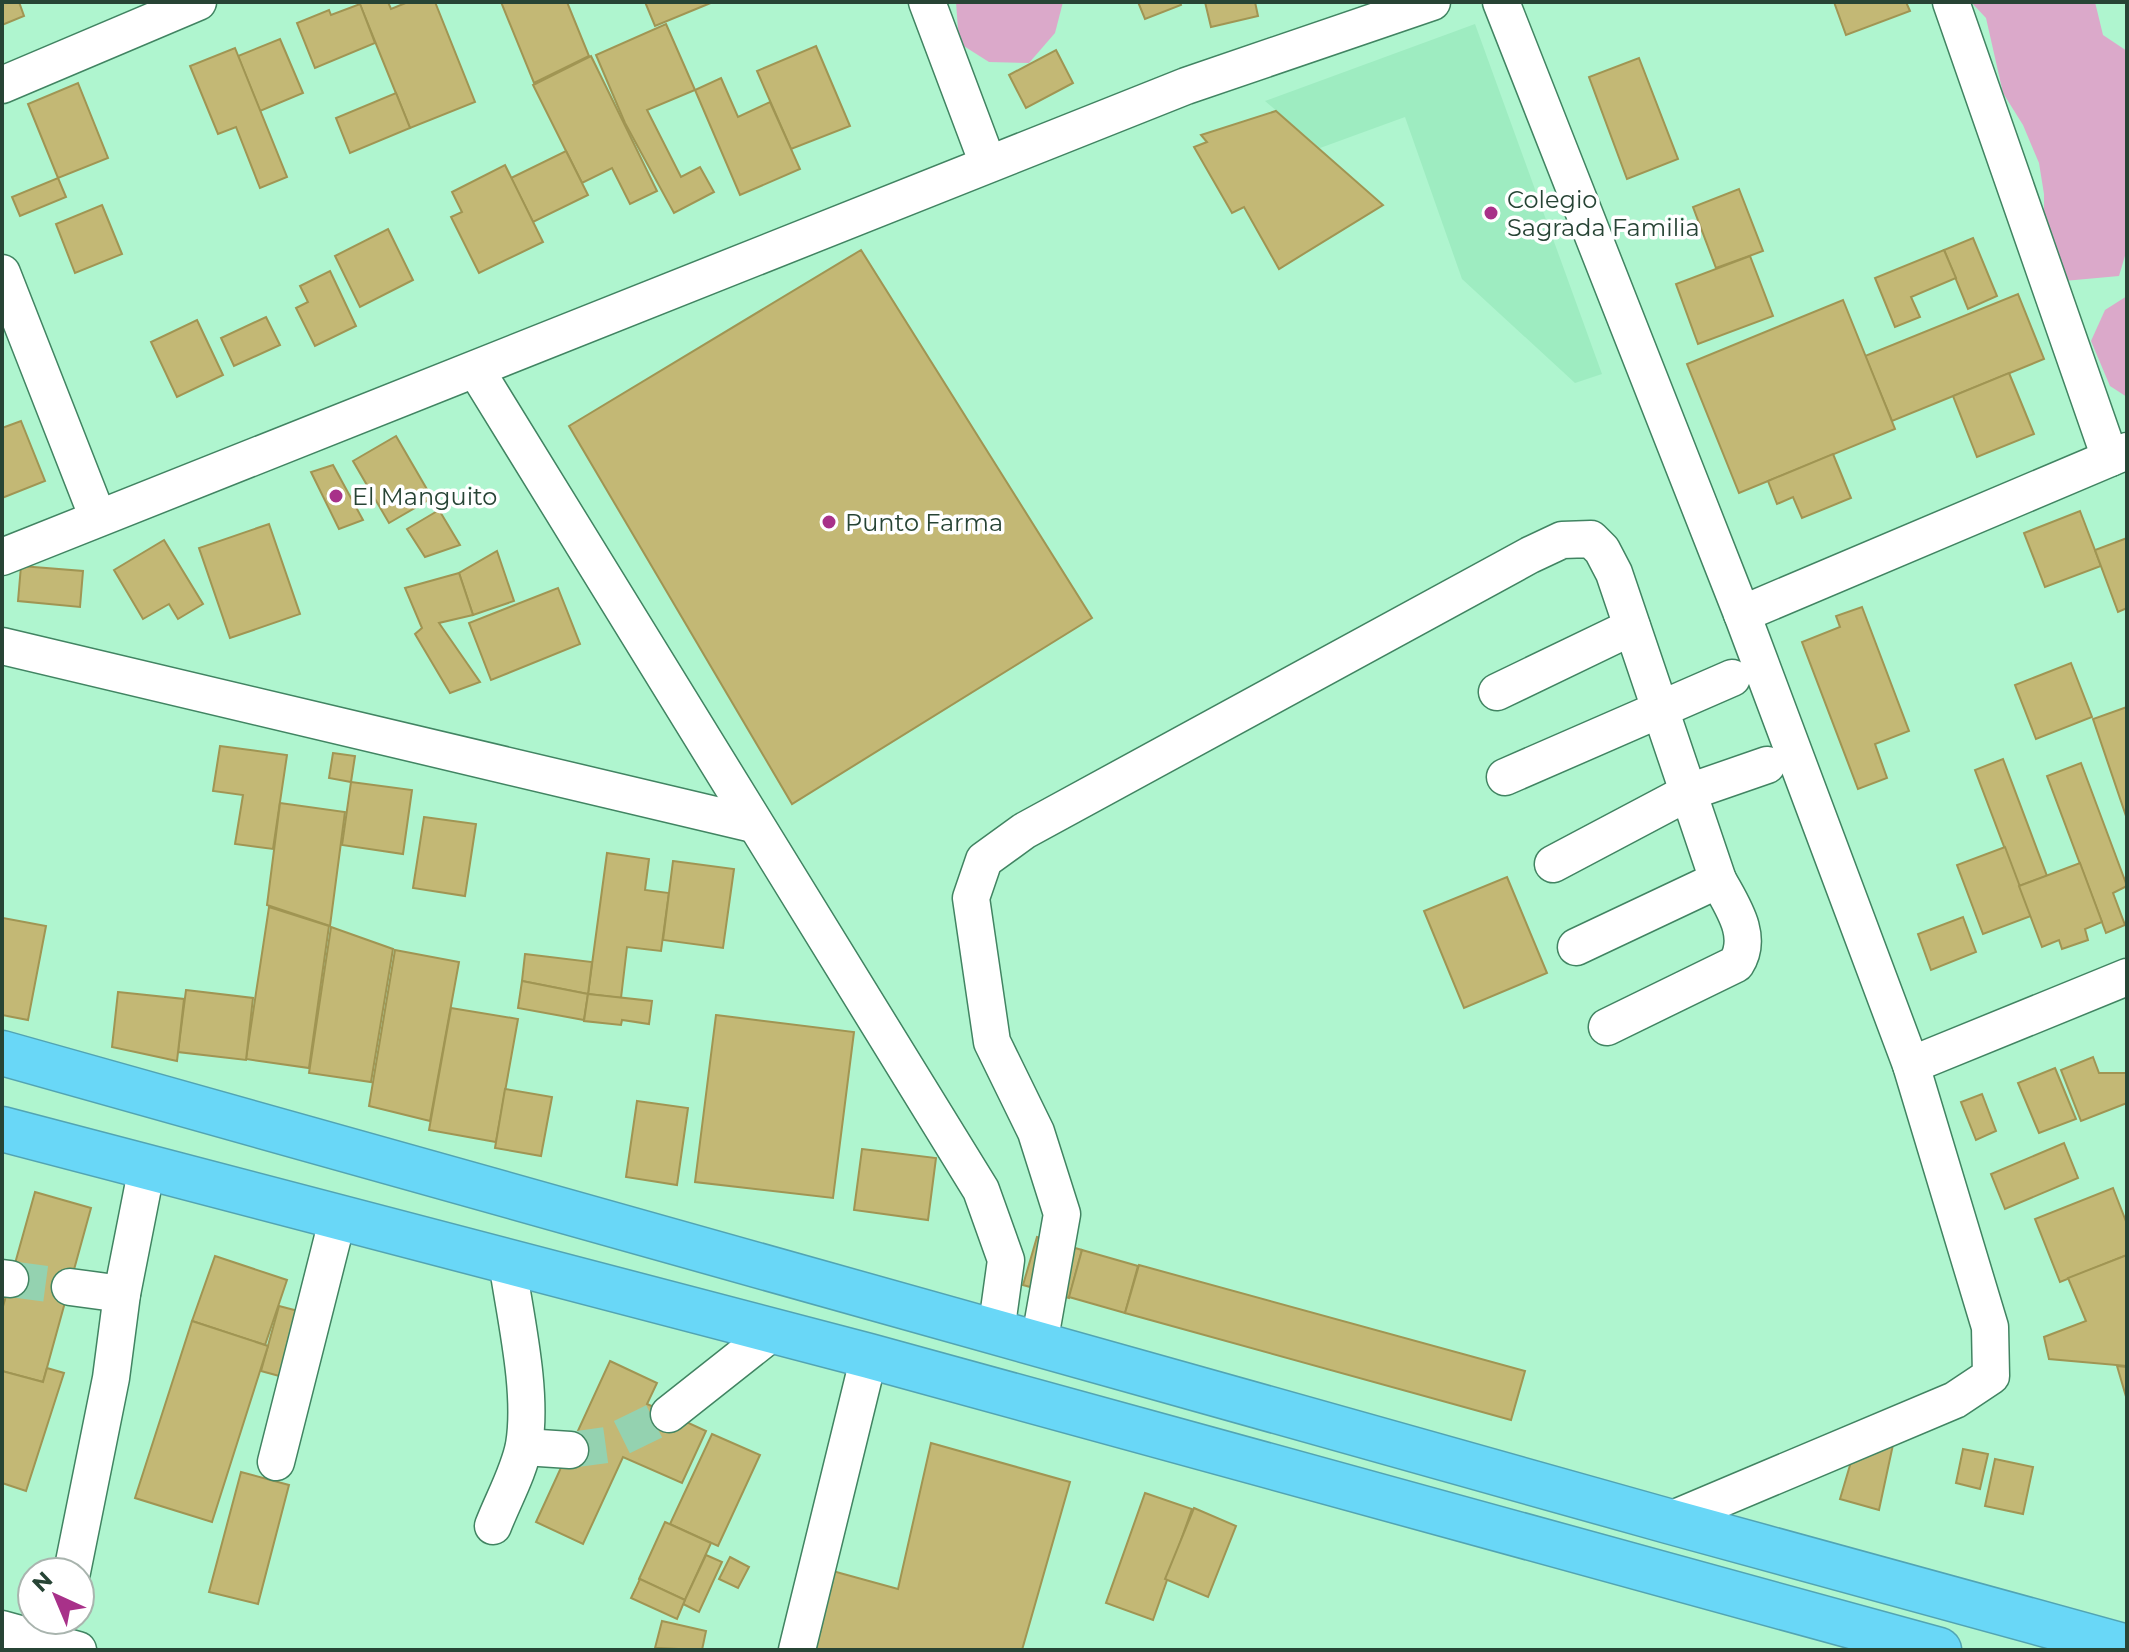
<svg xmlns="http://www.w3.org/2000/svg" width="2129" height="1652" viewBox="0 0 2129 1652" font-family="Montserrat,sans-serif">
  <rect width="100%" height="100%" fill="#aff5cf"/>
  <polygon fill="#9eecc1" points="1475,24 1602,374 1575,383 1462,279 1405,117 1320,148 1265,101"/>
  <g fill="#dba9ca">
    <polygon points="956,2 1063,2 1055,33 1029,63 989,62 959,43"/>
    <polygon points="1971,2 2095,2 2103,35 2127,51 2127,249 2119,276 2064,281 2044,233 2044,194 2039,163 2023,125 2003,93 1986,18"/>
    <polygon points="2127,296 2127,397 2110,386 2091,341 2105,310"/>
  </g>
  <g fill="#c3b875" stroke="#a09553" stroke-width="2">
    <polygon points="2,2 19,2 24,16 2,25"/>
    <polygon points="359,2 388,2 391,9 408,2 435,2 475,102 410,128"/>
    <polygon points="501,2 567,2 589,56 534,83"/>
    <polygon points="645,2 713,2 655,26"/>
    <polygon points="1138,2 1180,2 1181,5 1145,19"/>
    <polygon points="1205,2 1255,2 1258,16 1211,27"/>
    <polygon points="1834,2 1906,2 1910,11 1846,35"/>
    <polygon points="360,4 375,43 315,68 297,23 329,10 331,15"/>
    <polygon points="666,24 695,90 647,110 681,177 700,167 714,192 674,213 625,123 596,55"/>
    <polygon points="280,39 303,93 260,111 238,56"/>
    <polygon points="816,46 850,126 791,149 757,71"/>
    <polygon points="235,48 287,177 260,188 236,127 218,134 190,66"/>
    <polygon points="1056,50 1073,83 1026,108 1009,75"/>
    <polygon points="591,56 657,191 630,204 612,168 582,183 533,85"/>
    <polygon points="1639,58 1678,159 1627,179 1589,77"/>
    <polygon points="721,78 738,117 770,102 800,169 740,195 695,90"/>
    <polygon points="78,83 108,158 58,178 28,104"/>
    <polygon points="396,93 410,128 350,153 336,118"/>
    <polygon points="1276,111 1383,205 1279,269 1244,207 1232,213 1194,147 1207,142 1201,135"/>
    <polygon points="566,151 588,195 533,222 511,178"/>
    <polygon points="505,165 543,242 479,273 451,217 462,212 452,192"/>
    <polygon points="58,178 66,197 20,216 12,197"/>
    <polygon points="1739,189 1763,251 1716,268 1693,207"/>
    <polygon points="102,205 122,254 75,273 56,224"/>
    <polygon points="388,229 413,280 360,307 335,256"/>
    <polygon points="1973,238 1997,296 1968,309 1944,250"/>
    <polygon points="861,250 1092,618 792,804 569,426"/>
    <polygon points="1944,250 1956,278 1911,297 1920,317 1895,327 1875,278"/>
    <polygon points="1750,256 1773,316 1698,344 1676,284"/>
    <polygon points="330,271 356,326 315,346 296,308 308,302 300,286"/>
    <polygon points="2018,294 2044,359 1892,421 1865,356"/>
    <polygon points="1843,300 1895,429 1739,493 1687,364"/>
    <polygon points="266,317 280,345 234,366 221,338"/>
    <polygon points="197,320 223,375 177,397 151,342"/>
    <polygon points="2009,373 2034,434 1977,457 1953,396"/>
    <polygon points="21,421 45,481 2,498 2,428"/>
    <polygon points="396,436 432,498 389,523 353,461"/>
    <polygon points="1833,454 1851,498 1802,518 1793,497 1777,504 1768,481"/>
    <polygon points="333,465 363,520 339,529 311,472"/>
    <polygon points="439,510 460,545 425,557 407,529"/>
    <polygon points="2080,511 2101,566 2045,587 2024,533"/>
    <polygon points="269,524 300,614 230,638 199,548"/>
    <polygon points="2127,538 2127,608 2118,612 2095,550"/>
    <polygon points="164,540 203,604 178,619 169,604 143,619 114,570"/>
    <polygon points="497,551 514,601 473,615 459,573"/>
    <polygon points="21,566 83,571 80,607 18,601"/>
    <polygon points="459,573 473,615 439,623 480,682 450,693 415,634 422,628 405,588"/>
    <polygon points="558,588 580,644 491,680 469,623"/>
    <polygon points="1862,607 1909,731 1875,744 1887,778 1858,789 1802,642 1840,627 1836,616"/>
    <polygon points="2071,663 2092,717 2036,739 2015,685"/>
    <polygon points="2127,707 2127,819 2093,719"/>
    <polygon points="220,746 287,755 273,849 235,844 243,795 213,791"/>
    <polygon points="333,753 355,756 351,782 329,778"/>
    <polygon points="2003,759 2047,876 2019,886 1975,770"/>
    <polygon points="2081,763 2127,886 2113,893 2125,925 2106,933 2047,776"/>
    <polygon points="351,782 412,790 403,854 342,845"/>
    <polygon points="280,803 345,812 330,926 267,905"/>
    <polygon points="424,817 476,824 465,896 413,888"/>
    <polygon points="2005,847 2031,916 1983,934 1957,865"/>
    <polygon points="607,853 649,859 645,890 669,893 661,951 627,947 621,998 588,994"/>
    <polygon points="673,861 734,869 723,948 663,940"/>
    <polygon points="2080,863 2102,922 2085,929 2088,940 2062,949 2059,940 2042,947 2019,886"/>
    <polygon points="1507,877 1547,973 1464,1008 1424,911"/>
    <polygon points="269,907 329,926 309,1068 246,1059"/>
    <polygon points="1963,917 1976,952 1931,970 1918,934"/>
    <polygon points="3,918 46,926 28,1020 2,1015"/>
    <polygon points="331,927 393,949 371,1082 309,1073"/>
    <polygon points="395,950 459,962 430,1121 369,1106"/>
    <polygon points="525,954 592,962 588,994 522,981"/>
    <polygon points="522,981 588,994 584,1020 518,1008"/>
    <polygon points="186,990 253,998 246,1060 178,1052"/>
    <polygon points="118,992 184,999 177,1061 112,1047"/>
    <polygon points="588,994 652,1001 649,1024 622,1020 621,1025 584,1021"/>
    <polygon points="451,1008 518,1019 496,1142 429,1130"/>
    <polygon points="716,1015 854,1032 833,1198 695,1182"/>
    <polygon points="2093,1057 2099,1073 2127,1073 2127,1103 2081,1121 2061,1070"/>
    <polygon points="2055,1068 2076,1119 2039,1133 2018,1083"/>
    <polygon points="505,1089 552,1097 541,1156 495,1148"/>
    <polygon points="1982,1094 1996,1131 1976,1140 1961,1102"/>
    <polygon points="637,1101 688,1108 677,1185 626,1177"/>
    <polygon points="2064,1143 2078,1178 2005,1209 1991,1174"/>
    <polygon points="862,1149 936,1158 928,1220 854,1210"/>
    <polygon points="2113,1188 2127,1224 2127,1255 2060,1282 2035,1219"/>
    <polygon points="35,1192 91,1208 43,1382 2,1371 2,1310"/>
    <polygon points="1037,1237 1082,1250 1069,1298 1023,1285"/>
    <polygon points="1082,1250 1138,1266 1125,1313 1069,1297"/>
    <polygon points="2127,1255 2127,1366 2049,1359 2044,1337 2086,1321 2068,1278"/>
    <polygon points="215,1256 287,1280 265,1345 192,1321"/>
    <polygon points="1139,1265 1525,1371 1511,1420 1125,1313"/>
    <polygon points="279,1306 302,1312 283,1377 261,1371"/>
    <polygon points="192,1321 268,1346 212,1522 135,1498"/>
    <polygon points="610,1361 657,1383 647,1404 706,1431 682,1483 623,1457 583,1544 536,1522"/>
    <polygon points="2117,1366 2127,1367 2127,1400"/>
    <polygon points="47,1368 64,1373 26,1491 2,1483 2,1371 43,1382"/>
    <polygon points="1897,1426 1879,1510 1840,1499 1856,1445"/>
    <polygon points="712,1434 760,1455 718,1546 670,1524"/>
    <polygon points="931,1443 1070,1482 1022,1650 810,1650 829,1570 898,1589"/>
    <polygon points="1963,1449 1988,1454 1980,1489 1956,1483"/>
    <polygon points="1995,1459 2033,1467 2023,1514 1985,1506"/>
    <polygon points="241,1472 289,1485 258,1604 209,1592"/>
    <polygon points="1145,1493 1192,1509 1153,1620 1106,1603"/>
    <polygon points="1194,1508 1236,1526 1208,1597 1165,1579"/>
    <polygon points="665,1522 711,1543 685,1600 639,1579"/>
    <polygon points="706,1555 722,1562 699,1612 683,1604"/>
    <polygon points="730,1557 749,1567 738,1588 719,1579"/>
    <polygon points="640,1579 685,1600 677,1619 631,1598"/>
    <polygon points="662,1621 706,1631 702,1650 655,1648"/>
  </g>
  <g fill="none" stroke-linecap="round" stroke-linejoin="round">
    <g stroke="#94d2b0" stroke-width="36" stroke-dasharray="36 18" stroke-linecap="butt">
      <polyline points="10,1279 70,1287"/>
      <polyline points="570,1450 606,1445 669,1414"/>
    </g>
    <defs>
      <g id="minor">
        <polyline points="927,2 988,164"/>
        <polyline points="1501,2 1742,614 1911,1065 1990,1327 1991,1376 1955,1400 1668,1521"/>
        <polyline points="1951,2 2110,458"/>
        <polyline points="2,85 198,2"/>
        <polyline points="2,273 98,518"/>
        <polyline points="476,370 981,1190 1006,1260 996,1332"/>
        <polyline points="2,557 1186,86 1432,2"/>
        <polyline points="1742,614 2127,451"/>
        <polyline points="2,646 753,824"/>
        <polyline points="1497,692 1632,627"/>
        <polyline points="1505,777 1732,678"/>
        <polyline points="1553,864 1689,792 1767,765"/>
        <polyline points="1576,947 1718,880"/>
        <polyline points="1911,1065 2127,977"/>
        <polyline points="2,1278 10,1279"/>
        <polyline points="70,1287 122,1294"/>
        <path d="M 1039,1344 L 1062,1214 L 1036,1132 L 992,1042 L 971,898 L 984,860 L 1024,831 L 1530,555 L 1562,540 L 1591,539 L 1602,550 L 1614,573 L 1718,880 C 1732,906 1754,936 1736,964 L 1607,1027"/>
        <polyline points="669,1414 774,1331"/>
        <polyline points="524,1447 570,1450"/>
        <polyline points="276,1462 338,1217"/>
        <path d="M 493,1526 C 503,1500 519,1472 524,1445 C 533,1391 515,1316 507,1261"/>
        <polyline points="72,1572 111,1378 122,1294 147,1167"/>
        <polyline points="2,1629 78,1650"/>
        <polyline points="797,1650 869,1356"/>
      </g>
      <g id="highway">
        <polyline points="2,1053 1668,1521 2127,1647"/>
        <polyline points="2,1129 869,1356 1939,1650"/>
      </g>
    </defs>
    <use href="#minor" stroke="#418462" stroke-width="39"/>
    <use href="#highway" stroke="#52a4b3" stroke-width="47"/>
    <use href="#minor" stroke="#fff" stroke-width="36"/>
    <use href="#highway" stroke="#69d7f7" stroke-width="44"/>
  </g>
  <g fill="#a83189" stroke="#fff" stroke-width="3">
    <circle cx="1491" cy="213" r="8"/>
    <circle cx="336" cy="496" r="8"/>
    <circle cx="829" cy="522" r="8"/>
  </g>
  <g text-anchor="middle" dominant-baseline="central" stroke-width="7" stroke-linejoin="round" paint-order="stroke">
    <g font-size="24" fill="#274435" stroke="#fff" text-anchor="start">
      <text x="1507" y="199">Colegio<tspan x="1507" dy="28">Sagrada Familia</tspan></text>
      <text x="352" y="496">El Manguito</text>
      <text x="845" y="522">Punto Farma</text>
    </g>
  </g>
  <rect width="2129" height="1652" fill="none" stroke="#274435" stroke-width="8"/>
  <g transform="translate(56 1596) rotate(316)"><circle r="38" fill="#ffffff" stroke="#a9b4ae" stroke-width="2"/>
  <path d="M0-6L14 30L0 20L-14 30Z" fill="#a83189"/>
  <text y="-12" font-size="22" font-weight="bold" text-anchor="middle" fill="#274435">N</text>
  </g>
</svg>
